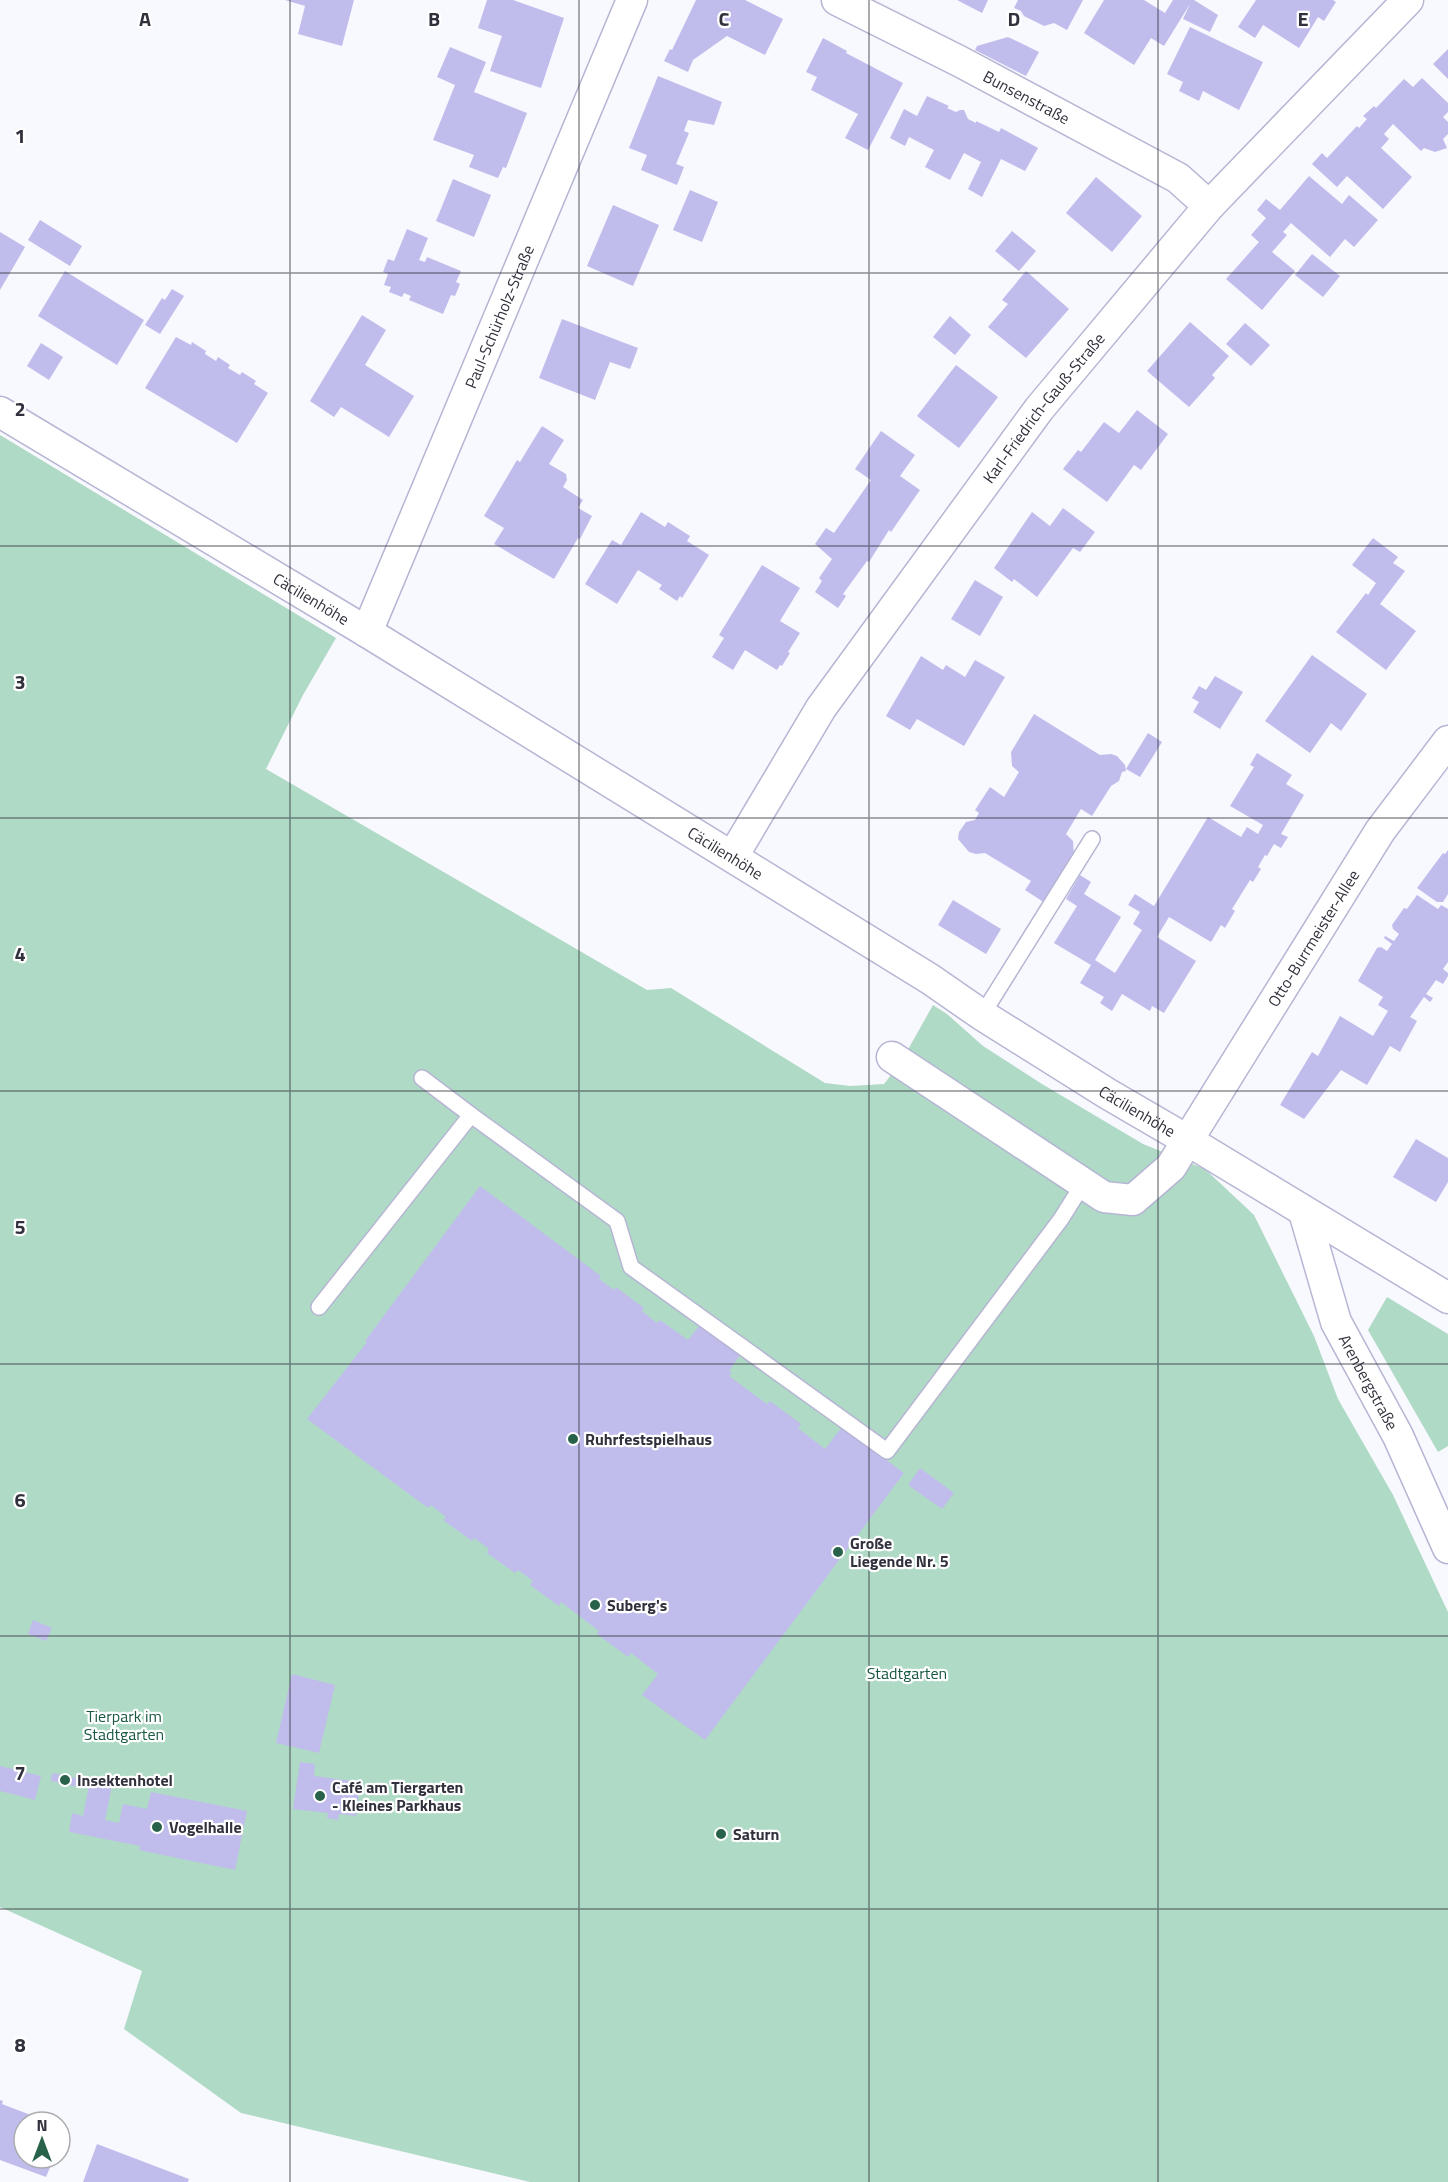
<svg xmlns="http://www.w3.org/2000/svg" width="1448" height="2182" viewBox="0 0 1448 2182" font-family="'Titillium Web',sans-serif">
  <rect width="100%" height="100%" fill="#f8f8ff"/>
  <g fill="#afdac5">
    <polygon points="0,435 336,638 303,695 266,769 647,990 671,988 825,1083 850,1086 884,1084 901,1062 933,1005 947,1014 983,1046 1042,1084 1143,1144 1205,1169 1254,1215 1314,1336 1338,1399 1393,1495 1448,1612 1448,2182 530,2182 241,2113 124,2029 142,1971 0,1907"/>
    <polygon points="1387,1297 1448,1334 1448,1446 1438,1452 1368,1330"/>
  </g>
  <g fill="#c0bded">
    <polygon points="285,0 354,0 342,46 298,34 305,6"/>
    <polygon points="487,0 513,0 564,18 541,88 490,71 502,36 478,28"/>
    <polygon points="696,0 745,0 783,19 765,55 727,36 693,60 688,72 664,61 670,49 672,50"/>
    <polygon points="957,0 988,0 982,13"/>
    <polygon points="1018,0 1083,0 1067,30 1054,23 1044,26 1024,16 1021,11 1014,8"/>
    <polygon points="1104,0 1144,0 1165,13 1173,0 1194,0 1218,15 1210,32 1183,19 1190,4 1164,46 1151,38 1134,65 1084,33"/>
    <polygon points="1256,0 1333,0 1336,2 1324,21 1318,17 1299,48 1263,25 1255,38 1238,27"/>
    <polygon points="1190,27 1263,62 1239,110 1203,91 1199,101 1179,91 1183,82 1167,74"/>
    <polygon points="1008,37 1039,52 1026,76 975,50 977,46"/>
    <polygon points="823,38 847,51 846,53 903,83 868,150 845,138 858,114 811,90 817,77 806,72"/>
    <polygon points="450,47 486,62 474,92 527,113 506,168 503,167 498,178 469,167 474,155 433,140 455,85 437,77"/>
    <polygon points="1448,49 1448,79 1433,64"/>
    <polygon points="658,76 722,102 714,125 688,120 684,131 689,133 676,164 684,167 677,185 641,170 647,155 629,148"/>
    <polygon points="1422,78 1448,103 1448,112 1443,117 1448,122 1448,134 1443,139 1447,148 1435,152 1424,148 1421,151 1393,124 1384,134 1389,139 1381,148 1412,177 1383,209 1347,176 1337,187 1312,164 1322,153 1327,158 1357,126 1359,128 1367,119 1363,116 1374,106 1376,108 1404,79 1413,87"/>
    <polygon points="927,96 949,106 947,108 956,112 960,110 964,110 968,119 976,123 976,121 999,132 1001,128 1038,148 1025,171 1001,159 982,197 968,189 981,162 964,153 950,180 925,167 934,150 909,137 905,146 890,138 904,109 917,116"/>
    <polygon points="1309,176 1342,204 1349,195 1378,220 1354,247 1345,239 1330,257 1291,223 1283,232 1287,235 1272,252 1295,271 1262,310 1226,279 1259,242 1251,235 1266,218 1257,210 1266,199 1280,210"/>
    <polygon points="1096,177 1142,216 1112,252 1066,213"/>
    <polygon points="453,179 491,195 474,237 436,221"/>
    <polygon points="690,190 718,202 702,242 673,230"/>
    <polygon points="613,205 659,225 633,286 587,266"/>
    <polygon points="40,220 82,246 70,266 28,240"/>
    <polygon points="407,229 428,238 419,260 425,262 427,257 461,271 456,282 460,284 455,296 451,295 443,314 409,300 411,296 404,293 402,297 389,292 391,287 384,285 388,274 383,272 388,259 394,261"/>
    <polygon points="1012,231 1036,251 1019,271 995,251"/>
    <polygon points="0,232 25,247 0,290"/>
    <polygon points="1312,254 1340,276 1323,297 1295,275"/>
    <polygon points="65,271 144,320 117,365 38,316"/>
    <polygon points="1026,271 1069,309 1026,358 988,327 1008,304 1002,300"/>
    <polygon points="172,289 184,296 160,334 145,325 162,298 165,300"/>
    <polygon points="362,315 386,330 365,365 414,396 389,437 341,407 334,417 310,401"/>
    <polygon points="950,316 971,335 955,355 933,337"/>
    <polygon points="562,319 638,348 630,369 610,362 595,400 539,378"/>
    <polygon points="1190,322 1229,356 1212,375 1215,378 1189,407 1147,371"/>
    <polygon points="1245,323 1270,345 1251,366 1226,344"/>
    <polygon points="176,337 191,345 192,342 206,351 205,354 216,361 218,357 230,365 228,368 240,375 242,372 256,381 254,384 268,393 237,443 145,388"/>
    <polygon points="41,343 63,357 49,380 27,366"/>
    <polygon points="956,365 998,397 959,448 917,416"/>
    <polygon points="1137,410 1168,434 1141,470 1134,465 1107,502 1063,469 1078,450 1081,452 1104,422 1119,433"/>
    <polygon points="542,426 564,440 549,464 566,474 567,480 563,487 583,500 578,508 592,516 580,539 578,538 554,579 494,544 504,528 484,516 517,460 520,462"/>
    <polygon points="881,431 915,455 900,476 920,490 891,532 889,530 869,562 867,561 843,594 846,596 838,608 815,592 822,581 819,578 832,559 815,544 826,528 834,533 871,480 855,469"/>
    <polygon points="1063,508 1095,532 1080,552 1073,548 1037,597 1014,579 1012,582 994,568 1032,512 1050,526"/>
    <polygon points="641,512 665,527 668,522 690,536 687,541 709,555 682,598 680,596 677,601 659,589 662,585 638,570 617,604 585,584 612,540 621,545"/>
    <polygon points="1373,538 1398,557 1393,563 1405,571 1380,604 1416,631 1386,670 1336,632 1366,593 1368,595 1376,583 1352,565"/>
    <polygon points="762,565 800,588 780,621 800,633 788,652 790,653 782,666 780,665 777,670 745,650 733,670 712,657 724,638 719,635"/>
    <polygon points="975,580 1003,597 980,636 951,619"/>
    <polygon points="1312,655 1367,694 1341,731 1331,723 1310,753 1265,721"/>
    <polygon points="921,656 943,670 946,665 965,677 975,660 1005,677 964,746 917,719 910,730 886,716"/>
    <polygon points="1215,676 1243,692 1220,729 1193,712 1199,702 1192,698 1199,686 1206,690"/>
    <polygon points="1034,714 1100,755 1111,754 1117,756 1125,765 1126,771 1122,772 1119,781 1111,786 1092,816 1081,809 1066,834 1073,841 1074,855 1045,903 1025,890 1031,881 985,853 976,854 969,852 958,839 959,832 966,822 975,820 979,813 975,810 990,787 1004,797 1019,772 1012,766 1011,752"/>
    <polygon points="1148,733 1162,742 1140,777 1126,769"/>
    <polygon points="1257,753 1292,775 1286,784 1304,795 1281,834 1288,837 1281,848 1274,844 1267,856 1265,855 1258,867 1261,869 1253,882 1250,880 1232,909 1235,911 1225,928 1221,925 1211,942 1169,917 1157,937 1196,961 1164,1013 1152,1006 1150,1011 1122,994 1112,1011 1100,1003 1104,997 1080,983 1091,965 1054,943 1077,906 1066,899 1080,875 1091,882 1084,894 1121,917 1095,960 1115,973 1142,930 1133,924 1140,912 1128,905 1135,894 1154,906 1208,817 1241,837 1247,827 1258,834 1263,825 1230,806 1254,767 1250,765"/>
    <polygon points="1448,850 1448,894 1443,902 1437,902 1417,888 1443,853 1445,854"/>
    <polygon points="1417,895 1438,909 1441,905 1448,909 1448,962 1443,969 1448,973 1448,976 1443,984 1436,980 1426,994 1433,998 1431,1001 1430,1002 1424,997 1410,1017 1417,1021 1400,1052 1390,1046 1367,1085 1341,1070 1304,1119 1280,1105 1312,1052 1318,1056 1340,1016 1373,1036 1388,1011 1378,1005 1383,997 1358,981 1377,948 1381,947 1387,951 1392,944 1384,938 1385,936 1394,941 1399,934 1393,929 1392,925 1404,908 1407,909"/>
    <polygon points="953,900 1001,929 986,954 938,925"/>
    <polygon points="1416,1139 1448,1158 1448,1182 1436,1202 1393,1177"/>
    <polygon points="480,1186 601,1276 599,1279 614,1290 616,1287 644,1308 642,1311 657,1323 660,1320 688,1340 700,1325 740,1355 729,1371 732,1372 729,1376 767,1404 770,1401 801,1424 798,1428 825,1449 842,1427 904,1473 705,1740 642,1695 658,1674 631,1653 628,1657 597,1634 599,1631 561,1602 559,1606 530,1585 533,1581 518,1570 515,1573 487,1553 489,1549 474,1538 472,1541 443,1520 446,1517 431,1505 428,1508 307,1419 367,1342 365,1341"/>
    <polygon points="920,1468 954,1493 942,1509 908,1485"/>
    <polygon points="33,1620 52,1628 46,1641 28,1634"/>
    <polygon points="292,1674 335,1685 319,1753 276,1743"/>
    <polygon points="300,1762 315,1764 314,1776 360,1782 356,1816 339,1814 338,1820 327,1818 328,1813 293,1809"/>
    <polygon points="0,1766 41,1776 35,1800 0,1791"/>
    <polygon points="52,1773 80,1779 78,1787 51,1781"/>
    <polygon points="90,1781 112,1785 105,1820 119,1823 123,1804 147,1809 151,1792 247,1811 235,1870 139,1850 140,1846 69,1832 72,1813 83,1816"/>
    <polygon points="0,2100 3,2101 2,2104 49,2122 24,2122 24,2158 54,2158 46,2177 0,2160"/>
    <polygon points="60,2126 65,2128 60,2141"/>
    <polygon points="97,2144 189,2179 188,2182 83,2182"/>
  </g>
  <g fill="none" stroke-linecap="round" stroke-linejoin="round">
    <defs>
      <g id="service">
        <polyline points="982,1015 1092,839"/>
        <polyline points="422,1078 471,1115"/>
        <polyline points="319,1307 471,1115 617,1221 631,1267 887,1451 1061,1219 1083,1184"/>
      </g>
      <g id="minor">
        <path id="s1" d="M 837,0 L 959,61 L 1178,178 L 1209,206"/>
        <path id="s2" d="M 0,412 L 367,632 L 930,979 L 982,1015 L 1108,1094 L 1187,1140 L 1448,1298"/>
        <path id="s3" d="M 367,632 L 632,0"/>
        <path id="s4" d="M 733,856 L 821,708 L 1039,409 L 1209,206 L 1408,0"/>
        <path id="s5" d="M 892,1057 L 1104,1197 L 1133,1200 L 1171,1167 L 1380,831 L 1448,741"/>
        <path id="s6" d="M 1304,1212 L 1336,1322 L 1398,1436 L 1448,1548"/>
      </g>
    </defs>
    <use href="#service" stroke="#b6b5d4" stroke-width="18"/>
    <use href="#minor" stroke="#b6b5d4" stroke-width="33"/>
    <use href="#service" stroke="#fff" stroke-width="15"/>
    <use href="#minor" stroke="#fff" stroke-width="30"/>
  </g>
  <path fill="none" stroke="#31313d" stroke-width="1.5" stroke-opacity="0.55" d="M 290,0 L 290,2182M 579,0 L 579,2182M 869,0 L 869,2182M 1158,0 L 1158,2182M 0,273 L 1448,273M 0,546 L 1448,546M 0,818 L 1448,818M 0,1091 L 1448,1091M 0,1364 L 1448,1364M 0,1636 L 1448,1636M 0,1909 L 1448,1909"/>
  <g fill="#29624a" stroke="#fff" stroke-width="2">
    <circle cx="573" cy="1439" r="6"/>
    <circle cx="838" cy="1552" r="6"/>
    <circle cx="595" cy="1605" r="6"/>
    <circle cx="65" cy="1780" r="6"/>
    <circle cx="320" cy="1796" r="6"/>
    <circle cx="157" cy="1827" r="6"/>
    <circle cx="721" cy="1834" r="6"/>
  </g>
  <g text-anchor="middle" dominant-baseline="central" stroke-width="4.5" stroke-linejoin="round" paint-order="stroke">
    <g font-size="16" fill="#31313d" stroke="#fff">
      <text stroke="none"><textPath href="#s1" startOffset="213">Bunsenstraße</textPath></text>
      <text stroke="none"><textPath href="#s3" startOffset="342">Paul-Schürholz-Straße</textPath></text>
      <text stroke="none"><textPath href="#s4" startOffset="546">Karl-Friedrich-Gauß-Straße</textPath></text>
      <text stroke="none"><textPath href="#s2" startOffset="363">Cäcilienhöhe</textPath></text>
      <text stroke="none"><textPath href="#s2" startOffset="849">Cäcilienhöhe</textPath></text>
      <text stroke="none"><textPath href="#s5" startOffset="603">Otto-Burrmeister-Allee</textPath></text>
      <text stroke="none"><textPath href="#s2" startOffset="1335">Cäcilienhöhe</textPath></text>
      <text stroke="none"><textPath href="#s6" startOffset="183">Arenbergstraße</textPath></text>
    </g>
    <g font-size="16" font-weight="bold" fill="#31313d" stroke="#fff" text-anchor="start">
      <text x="585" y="1439">Ruhrfestspielhaus</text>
      <text x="850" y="1543">Große<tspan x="850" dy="18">Liegende Nr. 5</tspan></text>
      <text x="607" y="1605">Suberg's</text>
      <text x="77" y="1780">Insektenhotel</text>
      <text x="332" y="1787">Café am Tiergarten<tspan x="332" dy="18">- Kleines Parkhaus</tspan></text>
      <text x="169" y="1827">Vogelhalle</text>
      <text x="733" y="1834">Saturn</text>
    </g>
    <g font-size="16" fill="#195941" stroke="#fff">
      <text x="907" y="1673">Stadtgarten</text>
      <text x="124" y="1716">Tierpark im<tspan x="124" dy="18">Stadtgarten</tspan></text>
    </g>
  </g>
  <g font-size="20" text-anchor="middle" font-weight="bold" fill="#31313d" stroke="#fff" stroke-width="4.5" stroke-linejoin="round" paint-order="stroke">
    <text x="145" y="26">A</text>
    <text x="434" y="26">B</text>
    <text x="724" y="26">C</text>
    <text x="1014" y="26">D</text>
    <text x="1303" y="26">E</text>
    <text x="20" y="143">1</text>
    <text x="20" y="416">2</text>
    <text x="20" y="689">3</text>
    <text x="20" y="961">4</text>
    <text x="20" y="1234">5</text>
    <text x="20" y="1507">6</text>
    <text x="20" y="1780">7</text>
    <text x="20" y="2052">8</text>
  </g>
  <g transform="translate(42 2140)"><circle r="28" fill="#ffffff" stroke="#adadb1" stroke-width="1.5"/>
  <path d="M0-4.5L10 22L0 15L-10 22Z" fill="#29624a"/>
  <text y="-9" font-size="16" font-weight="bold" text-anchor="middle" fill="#31313d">N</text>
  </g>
</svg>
